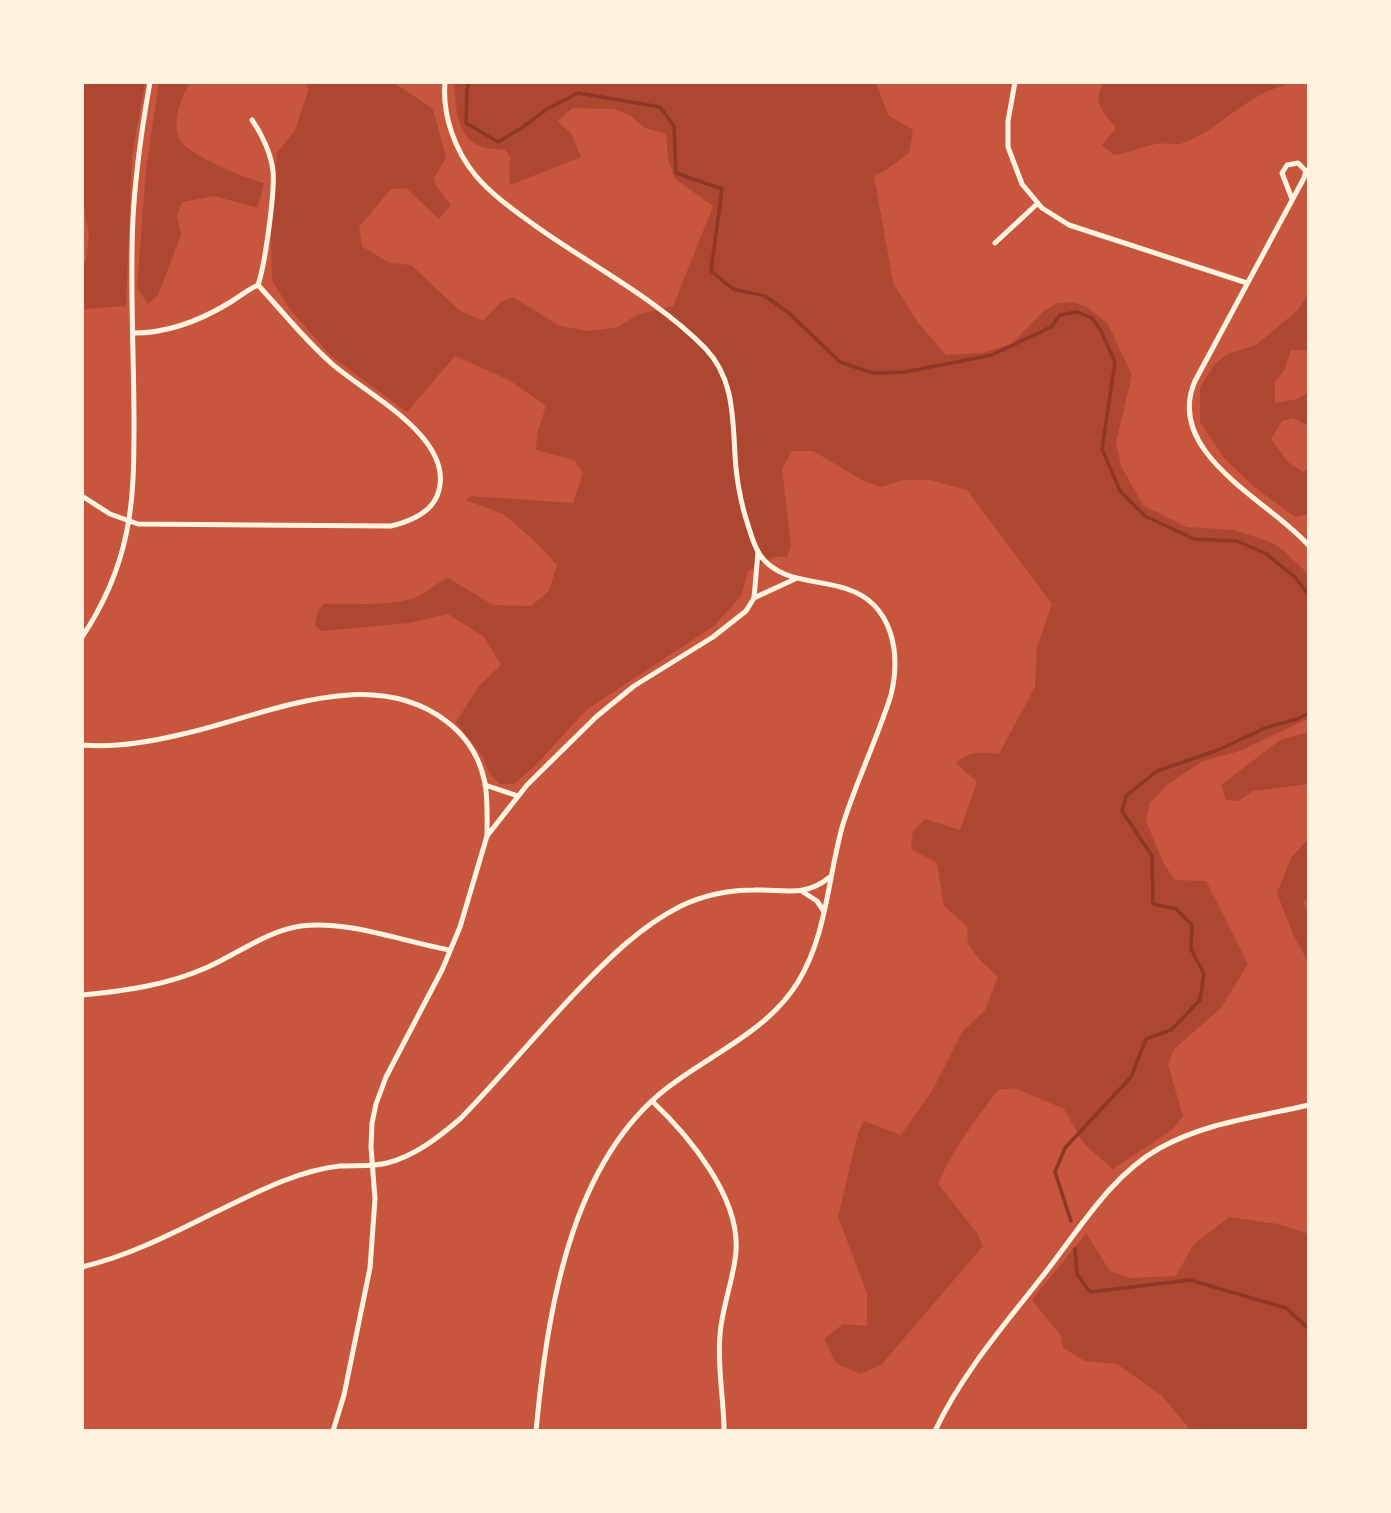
<svg xmlns="http://www.w3.org/2000/svg" width="1391" height="1513" viewBox="0 0 1391 1513" font-family="Inter,sans-serif">
  <rect width="100%" height="100%" fill="#c8553d"/>
  <g fill="#ae4732">
    <polygon points="82,82 145,82 132,155 126,306 82,309 82,264 86,260 89,237 82,193"/>
    <path d="M 159,82 L 191,82 C 181,96 171,124 180,140 C 190,156 245,178 264,183 L 258,208 L 214,196 L 182,202 L 177,215 L 181,235 L 158,295 L 148,304 L 137,288 L 146,170 Z"/>
    <path d="M 307,82 L 393,82 L 433,109 L 446,158 L 434,178 L 437,187 L 451,205 L 439,219 L 406,188 L 391,189 L 359,227 L 362,246 L 389,263 L 411,265 L 459,310 L 483,321 L 501,302 L 513,297 L 560,326 L 589,331 L 618,327 L 637,315 L 673,306 L 713,206 L 674,178 L 668,158 L 666,134 L 645,128 L 631,116 L 614,109 L 573,108 L 557,121 L 571,133 L 581,157 L 510,185 L 509,164 L 511,158 L 505,150 C 498,149 489,149 482,147 C 455,138 456,105 454,82 L 876,82 L 888,115 L 913,130 L 909,153 L 883,172 L 874,175 L 893,283 L 916,320 L 946,355 L 982,353 L 1011,344 L 1044,311 L 1057,303 L 1073,302 L 1087,307 L 1108,324 L 1132,375 L 1116,442 L 1121,466 L 1143,505 L 1187,527 L 1234,530 L 1271,542 L 1283,550 L 1305,571 L 1309,580 L 1309,718 L 1240,751 L 1203,761 L 1167,785 L 1150,803 L 1146,821 L 1163,862 L 1175,880 L 1206,881 L 1248,964 L 1221,1008 L 1174,1049 L 1168,1065 L 1183,1116 L 1172,1130 L 1113,1169 L 1084,1144 L 1064,1109 L 1015,1088 L 998,1090 C 975,1120 952,1150 938,1184 L 977,1233 L 983,1246 L 882,1364 L 861,1374 L 836,1363 L 824,1339 L 843,1324 L 867,1326 L 867,1293 L 838,1217 L 858,1133 L 864,1121 L 901,1135 L 932,1091 L 962,1032 L 985,1010 L 998,977 L 980,960 L 968,944 L 967,926 L 944,906 L 937,863 L 911,849 L 913,831 L 925,819 L 960,830 L 977,782 L 956,763 C 968,751 983,752 999,754 L 1035,687 L 1037,647 L 1052,604 L 967,490 L 930,480 L 903,480 L 881,487 L 864,481 L 813,451 L 792,451 L 782,469 L 791,545 L 787,557 L 774,557 L 748,571 L 741,596 L 714,626 L 586,710 L 537,764 L 514,784 L 500,784 L 490,774 L 483,757 L 456,722 L 479,686 L 501,665 L 484,637 L 448,614 L 409,623 L 322,631 L 315,626 L 317,613 L 323,604 C 352,603 386,607 414,598 C 426,594 435,583 448,578 L 493,605 L 531,606 L 549,591 L 557,565 L 534,540 L 503,514 L 466,500 L 471,496 L 573,503 L 583,473 L 574,460 L 536,450 L 537,434 L 546,406 L 509,380 L 455,356 L 407,412 L 331,356 L 289,308 L 272,280 L 271,234 L 277,153 L 295,130 L 308,91 Z"/>
    <path d="M 1104,82 L 1298,82 C 1246,91 1227,126 1183,143 C 1175,146 1165,142 1156,144 C 1142,147 1128,153 1114,155 L 1102,145 L 1116,128 C 1102,110 1092,104 1104,82 Z"/>
    <polygon points="1309,292 1309,350 1291,350 1284,371 1275,381 1275,403 1297,399 1309,392 1309,426 1293,418 1282,421 1271,439 1288,462 1303,472 1309,469 1309,514 1295,517 1253,486 1224,458 1200,422 1200,387 1214,365 1227,354 1256,345 1298,310"/>
    <polygon points="1309,732 1309,784 1253,791 1238,801 1226,800 1221,785 1280,740"/>
    <polygon points="1309,838 1309,897 1303,902 1309,916 1309,964 1293,934 1277,893 1291,858"/>
    <polygon points="1229,1217 1278,1224 1309,1234 1309,1431 1188,1431 1188,1427 1162,1396 1117,1364 1085,1361 1063,1348 1061,1336 1032,1300 1086,1233 1110,1271 1130,1278 1176,1276 1193,1245"/>
  </g>
  <g fill="none" stroke-linecap="round" stroke-linejoin="round">
    <g stroke="#8f3625" stroke-width="3.5">
      <polyline points="469,82 467,90 466,123 498,142 523,127 547,109 578,93 660,107 674,126 676,173 722,189 711,271 733,289 765,296 789,313 840,362 873,373 905,372 992,355 1051,327 1060,315 1077,312 1092,318 1101,331 1115,362 1102,449 1120,491 1145,516 1194,539 1237,541 1265,553 1295,577 1309,595"/>
      <polyline points="1071,1221 1055,1172 1065,1148 1131,1077 1146,1039 1171,1030 1200,1000 1204,974 1191,949 1192,925 1176,909 1153,904 1152,856 1122,811 1126,796 1157,771 1218,750 1265,728 1297,719 1309,713"/>
      <polyline points="1075,1249 1077,1274 1090,1292 1190,1280 1286,1308 1309,1329"/>
    </g>
    <g stroke="#fff3e0" stroke-width="5">
      <path d="M 445,82 C 442,115 455,151 476,176 C 493,196 515,211 537,227 C 592,266 657,299 705,348 C 737,381 732,426 736,468 C 738,487 742,507 748,525 C 751,535 754,546 760,555 C 779,583 818,579 847,589 C 893,604 901,653 891,695 C 877,739 857,780 843,824 C 828,876 827,935 798,982 C 768,1031 711,1054 667,1088 C 569,1164 547,1315 536,1431"/>
      <polyline points="1015,82 1008,121 1008,147 1022,184 1042,208 1069,225 1247,283"/>
      <path d="M 1292,199 L 1282,173 L 1287,165 L 1298,163 L 1306,171 L 1304,178 L 1195,381 C 1163,454 1272,502 1309,546"/>
      <polyline points="995,243 1037,204"/>
      <path d="M 134,333 C 167,333 201,320 229,303 C 239,297 247,290 258,285 C 265,265 275,192 273,171 C 271,154 262,134 252,120"/>
      <path d="M 82,496 L 110,514 L 138,524 L 391,526 C 412,521 434,512 439,490 C 453,436 363,392 331,363 C 304,339 282,311 258,285"/>
      <polyline points="754,598 795,579"/>
      <path d="M 82,637 C 103,606 118,572 126,535 C 134,499 134,460 134,423 C 134,366 131,309 132,252 C 132,195 140,138 150,82"/>
      <path d="M 82,745 C 116,748 150,742 183,734 C 264,716 369,663 446,721 C 466,736 480,758 485,783 C 488,800 487,819 487,836"/>
      <polyline points="485,785 518,796"/>
      <polyline points="803,892 817,901 823,910"/>
      <path d="M 82,995 C 125,991 168,985 208,967 C 239,953 267,931 301,926 C 348,920 404,942 450,950"/>
      <path d="M 652,1101 C 689,1136 740,1197 736,1251 C 734,1279 722,1306 720,1335 C 717,1367 724,1399 724,1431"/>
      <path d="M 82,1267 C 154,1250 215,1208 283,1181 C 301,1174 320,1168 340,1166 C 355,1165 373,1167 387,1163 C 415,1156 439,1137 460,1119 C 501,1077 538,1032 579,989 C 610,957 641,926 681,906 C 704,895 729,890 754,890 C 784,889 804,898 830,877"/>
      <polyline points="333,1431 344,1395 370,1268 375,1199 371,1147 372,1123 376,1104 386,1077 442,970 460,927 487,836 527,785 596,717 634,686 713,637 746,611 754,598 758,552"/>
      <path d="M 935,1431 C 962,1373 1006,1323 1045,1273 C 1079,1230 1111,1175 1160,1148 C 1207,1122 1258,1117 1309,1105"/>
    </g>
  </g>
  <rect width="1391" height="1513" fill="none" stroke="#fff3e0" stroke-width="168"/>
</svg>
